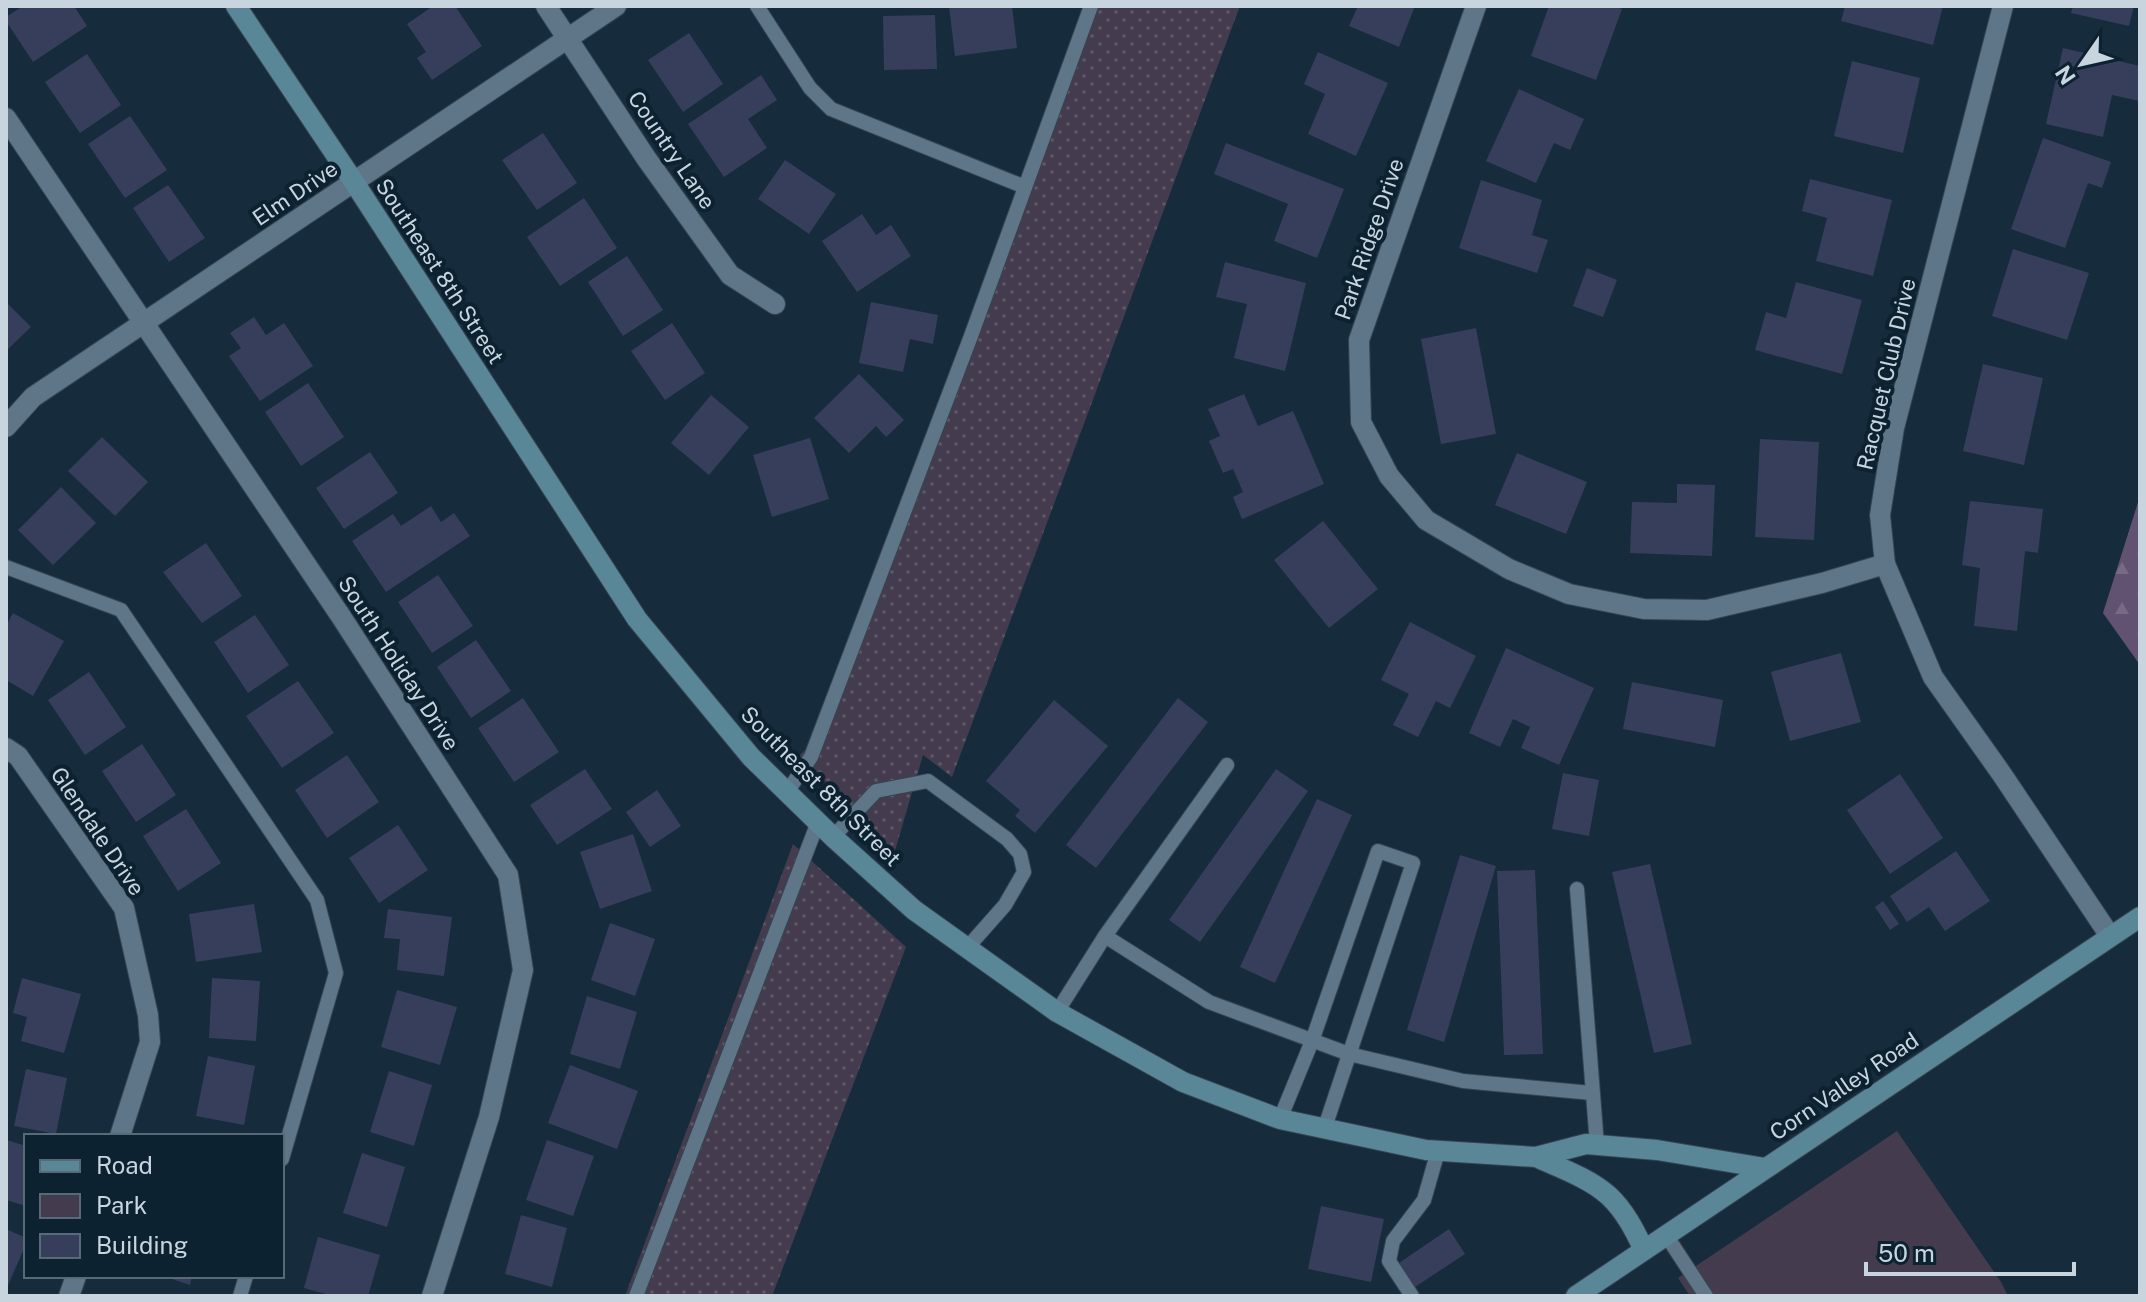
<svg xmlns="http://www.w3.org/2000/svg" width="2146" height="1302" viewBox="0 0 2146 1302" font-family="'Public Sans',sans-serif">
  <defs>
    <pattern id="grass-dots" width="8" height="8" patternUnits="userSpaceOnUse" patternTransform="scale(2)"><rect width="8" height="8" fill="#443c4e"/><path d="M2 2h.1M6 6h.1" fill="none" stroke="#5e5767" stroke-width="1.8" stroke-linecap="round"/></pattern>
    <pattern id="forest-firs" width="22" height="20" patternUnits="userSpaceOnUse" patternTransform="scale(2)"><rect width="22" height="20" fill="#615271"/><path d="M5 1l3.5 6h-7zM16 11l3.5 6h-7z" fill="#766a85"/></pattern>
  </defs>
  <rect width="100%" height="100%" fill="#162b3b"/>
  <g fill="url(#grass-dots)">
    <polygon points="1093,6 1240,6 952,777 923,755 894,854 806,767 799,756 805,750"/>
    <polygon points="793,844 906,947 772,1296 625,1296"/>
  </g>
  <polygon fill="url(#forest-firs)" points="2140,496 2140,665 2103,613"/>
  <polygon fill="#443c4e" points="1897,1131 2001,1282 2008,1296 1690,1296 1678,1278"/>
  <g fill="#373e5c">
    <polygon points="23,6 74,6 87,26 33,62 6,21 6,17"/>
    <polygon points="433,6 455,6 482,46 432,80 417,58 426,52 407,24"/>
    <polygon points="949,6 1012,6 1017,48 955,56"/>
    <polygon points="1358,6 1415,6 1399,47 1349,26"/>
    <polygon points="1549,6 1613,6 1622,9 1596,80 1531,56"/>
    <polygon points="1845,6 1943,6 1933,45 1841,21"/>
    <polygon points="2073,6 2134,6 2129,26 2071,13"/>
    <polygon points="935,15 937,69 884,70 883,16"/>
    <polygon points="689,33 723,84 683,112 648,60"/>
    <polygon points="2063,48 2140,66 2140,101 2112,95 2103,137 2046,124"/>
    <polygon points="1318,52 1388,83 1356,156 1308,134 1325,94 1304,84"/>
    <polygon points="87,54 121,105 80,133 45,82"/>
    <polygon points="1852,61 1920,78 1903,153 1834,136"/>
    <polygon points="761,75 777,100 748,119 767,148 724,177 688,124"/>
    <polygon points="1519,89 1584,119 1570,150 1554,143 1536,183 1486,161"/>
    <polygon points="130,116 167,170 125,198 88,144"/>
    <polygon points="543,133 577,183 537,210 502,160"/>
    <polygon points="2043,138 2111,162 2102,188 2088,183 2065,248 2011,229"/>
    <polygon points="1226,143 1344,189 1317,258 1274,241 1288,204 1214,174"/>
    <polygon points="785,160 836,194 809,234 758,199"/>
    <polygon points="1810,179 1892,200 1873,276 1816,261 1827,218 1802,211"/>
    <polygon points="1481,180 1542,200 1532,235 1548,240 1537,273 1459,248"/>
    <polygon points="168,185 205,238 169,262 133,208"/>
    <polygon points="584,198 617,248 560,286 527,237"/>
    <polygon points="862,214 876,235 891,225 911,256 857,292 822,241"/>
    <polygon points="2013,249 2089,273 2067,340 1992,316"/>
    <polygon points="627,256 663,310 623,336 588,282"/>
    <polygon points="1225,262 1306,283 1285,371 1234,358 1247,304 1216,297"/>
    <polygon points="1587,268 1617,280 1603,317 1573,306"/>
    <polygon points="1796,282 1862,300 1842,374 1755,350 1766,312 1786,318"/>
    <polygon points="6,302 31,327 6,351"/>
    <polygon points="871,302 938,315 933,344 910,339 903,372 859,363"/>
    <polygon points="254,317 266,335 284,323 313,366 260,401 229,356 241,348 230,333"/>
    <polygon points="672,323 705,373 665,400 631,351"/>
    <polygon points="1476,328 1496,434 1441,444 1421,339"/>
    <polygon points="1983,364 2043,378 2024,465 1963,451"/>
    <polygon points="859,374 904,420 886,437 876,426 849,453 814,418"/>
    <polygon points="308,383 344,437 301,466 265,412"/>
    <polygon points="1244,394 1258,426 1293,411 1324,484 1242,519 1233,497 1243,492 1233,469 1223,473 1209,441 1220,436 1208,409"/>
    <polygon points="711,395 749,427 709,475 671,443"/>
    <polygon points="102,437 148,482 115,516 68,471"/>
    <polygon points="810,438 829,499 772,517 753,455"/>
    <polygon points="1760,439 1819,442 1814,540 1755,537"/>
    <polygon points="370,452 398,493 344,529 316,488"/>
    <polygon points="1517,453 1587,482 1566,534 1495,505"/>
    <polygon points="1677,484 1715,485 1712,556 1630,553 1632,502 1677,503"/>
    <polygon points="61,487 96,523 53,565 18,530"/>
    <polygon points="1970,501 2043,509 2038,553 2025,551 2017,631 1974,626 1980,568 1962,565"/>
    <polygon points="431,506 441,522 454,513 470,536 386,592 352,541 393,514 401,526"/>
    <polygon points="1323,521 1378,589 1329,628 1274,560"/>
    <polygon points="206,543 242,596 202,623 163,572"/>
    <polygon points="438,575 473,626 432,653 398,602"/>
    <polygon points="13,613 64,641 33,696 6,680 6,626"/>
    <polygon points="255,615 289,665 248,693 214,642"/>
    <polygon points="1410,622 1476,656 1450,708 1436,701 1418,737 1393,725 1409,694 1381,680"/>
    <polygon points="476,640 511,691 471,718 437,667"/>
    <polygon points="1506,648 1594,688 1559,765 1521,748 1530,727 1513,719 1500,747 1469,733"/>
    <polygon points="1841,653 1861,722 1790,741 1771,672"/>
    <polygon points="89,672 126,727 85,755 48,700"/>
    <polygon points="298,681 334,733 282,768 246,716"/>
    <polygon points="1632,682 1723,700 1715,747 1623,729"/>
    <polygon points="523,698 559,752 514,782 478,728"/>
    <polygon points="1178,698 1208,722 1096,868 1066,845"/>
    <polygon points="1054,700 1108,746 1035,833 1015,816 1020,810 986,781"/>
    <polygon points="142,744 176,795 136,822 102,771"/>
    <polygon points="347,755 379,802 327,838 295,790"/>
    <polygon points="585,769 612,809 557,845 530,805"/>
    <polygon points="1276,769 1308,791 1200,942 1169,920"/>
    <polygon points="1563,773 1599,780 1589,836 1552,829"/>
    <polygon points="1900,774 1943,838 1890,874 1847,810"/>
    <polygon points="657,790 681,826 650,847 626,812"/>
    <polygon points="1317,799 1352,815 1275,983 1240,967"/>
    <polygon points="186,809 221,863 178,891 143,836"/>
    <polygon points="398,825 428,870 379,903 349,858"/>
    <polygon points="633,834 652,891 600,909 580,852"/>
    <polygon points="1956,851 1990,901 1945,931 1929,907 1907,922 1890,896"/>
    <polygon points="1460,855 1496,866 1444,1042 1407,1030"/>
    <polygon points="1650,864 1692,1044 1654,1053 1612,872"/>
    <polygon points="1535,870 1543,1054 1504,1055 1497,871"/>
    <polygon points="1883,901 1899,924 1890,930 1875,907"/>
    <polygon points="254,904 262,952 196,962 189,914"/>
    <polygon points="388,909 452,917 444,976 397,970 400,939 384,938"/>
    <polygon points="610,923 655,939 635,996 591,980"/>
    <polygon points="22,978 81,994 64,1053 21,1041 27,1017 13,1013"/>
    <polygon points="212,978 260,981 256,1041 209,1038"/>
    <polygon points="397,990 457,1007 440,1065 381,1047"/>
    <polygon points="587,996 637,1012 620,1069 570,1054"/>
    <polygon points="208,1056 255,1066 244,1125 196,1116"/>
    <polygon points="570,1065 638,1091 617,1149 548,1123"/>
    <polygon points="26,1069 67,1078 56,1134 14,1126"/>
    <polygon points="389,1071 432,1085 414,1146 370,1132"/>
    <polygon points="7,1140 26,1146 26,1206 6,1200"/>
    <polygon points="547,1140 594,1156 573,1216 526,1200"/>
    <polygon points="362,1153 405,1167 387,1227 343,1213"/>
    <polygon points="1321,1206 1384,1219 1371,1282 1308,1269"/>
    <polygon points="521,1215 567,1228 552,1287 505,1274"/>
    <polygon points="6,1229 26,1238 26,1244 6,1290"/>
    <polygon points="1449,1229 1465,1254 1412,1289 1396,1265"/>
    <polygon points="318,1237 380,1255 368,1296 333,1296 304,1288"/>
    <polygon points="163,1276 192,1276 190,1285"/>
  </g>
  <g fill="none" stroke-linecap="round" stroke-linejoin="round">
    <defs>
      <g id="lane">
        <polyline points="757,6 810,88 831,109 1025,187"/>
        <polyline points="6,567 121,610 317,900 336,973 282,1159"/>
        <polyline points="787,792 811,757 971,336 1091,6"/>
        <polyline points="833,837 876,791 928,781 1007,839 1020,854 1024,872 1005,905 967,948"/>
        <polyline points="1577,889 1597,1145"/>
        <polyline points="1105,936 1227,765"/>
        <polyline points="1057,1012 1105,936 1209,1002 1349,1054 1463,1081 1592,1093"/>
        <polyline points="1280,1119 1312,1041 1378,851 1413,863 1324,1130"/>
        <polyline points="1666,1235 1706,1296"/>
        <polyline points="240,1296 246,1276"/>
        <polyline points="636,1296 818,822"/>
        <polyline points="1412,1296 1389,1261 1393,1241 1424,1200 1438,1151"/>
      </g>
      <g id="street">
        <polyline points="546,6 646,158 730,275 775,304"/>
        <polyline points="1476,6 1359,340 1361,422 1389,476 1426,520 1509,569 1569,594 1644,609 1707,610 1822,583 1885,564"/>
        <polyline points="2003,6 1894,428 1880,515 1885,564 1933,677 2001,773 2110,936"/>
        <polyline points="6,118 342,618 508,875 523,970 489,1117 432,1296"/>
        <polyline points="6,427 33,397 616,6"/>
        <polyline points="6,748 18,756 124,908 148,1015 150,1042 120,1136"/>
        <polyline points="69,1296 76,1276"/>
      </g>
      <g id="secondary">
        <polyline points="236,6 354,182 637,619 751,757 833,837 914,910 1057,1012 1183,1082 1280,1119 1426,1150 1536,1157 1586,1144 1657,1150 1765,1168"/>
        <path d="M 1536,1157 C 1560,1168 1589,1178 1609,1196 C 1625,1211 1635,1231 1644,1250"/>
        <polyline points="1576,1296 2140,917"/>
      </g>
    </defs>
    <use href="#lane" stroke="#354553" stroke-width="16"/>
    <use href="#street" stroke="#354553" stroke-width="22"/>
    <use href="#secondary" stroke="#354553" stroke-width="22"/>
    <use href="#lane" stroke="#5e7688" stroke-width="14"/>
    <use href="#street" stroke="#5e7688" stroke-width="20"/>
    <use href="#secondary" stroke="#5a8798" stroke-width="20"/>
  </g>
  <g text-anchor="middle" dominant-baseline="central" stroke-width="8" stroke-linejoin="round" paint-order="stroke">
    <g font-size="22" fill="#c8d5df" stroke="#0c2231">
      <text transform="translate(672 150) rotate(56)">Country Lane</text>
      <text transform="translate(295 193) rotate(-34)">Elm Drive</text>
      <text transform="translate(1369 239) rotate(-71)">Park Ridge Drive</text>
      <text transform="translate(440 271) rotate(57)">Southeast 8th Street</text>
      <text transform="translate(1886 374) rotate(-77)">Racquet Club Drive</text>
      <text transform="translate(399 663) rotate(57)">South Holiday Drive</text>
      <text transform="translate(821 786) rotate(45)">Southeast 8th Street</text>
      <text transform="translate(98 831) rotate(56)">Glendale Drive</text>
      <text transform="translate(1844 1086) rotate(-34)">Corn Valley Road</text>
    </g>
  </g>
  <rect width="2146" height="1302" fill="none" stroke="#c8d5df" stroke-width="16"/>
  <rect x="24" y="1134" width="260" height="144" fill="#0c2231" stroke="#576a77" stroke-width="2"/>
  <rect x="40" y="1160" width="40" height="12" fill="#5a8798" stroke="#576a77" stroke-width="2"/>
  <text x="96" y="1174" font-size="24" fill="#c8d5df">Road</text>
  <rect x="40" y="1194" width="40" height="24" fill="#443c4e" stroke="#576a77" stroke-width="2"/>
  <text x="96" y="1214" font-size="24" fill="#c8d5df">Park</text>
  <rect x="40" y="1234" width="40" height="24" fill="#373e5c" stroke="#576a77" stroke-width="2"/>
  <text x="96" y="1254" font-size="24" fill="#c8d5df">Building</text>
  <g transform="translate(2082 64) rotate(236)" stroke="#0c2231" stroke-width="6" paint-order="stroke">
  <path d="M0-6L14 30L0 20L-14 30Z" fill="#c8d5df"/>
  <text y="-12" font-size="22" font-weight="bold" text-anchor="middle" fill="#c8d5df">N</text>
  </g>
  <path d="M1866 1262v12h208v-12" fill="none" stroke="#c8d5df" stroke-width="4"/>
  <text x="1878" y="1262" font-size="24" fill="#c8d5df" stroke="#0c2231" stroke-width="6" paint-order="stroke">50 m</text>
</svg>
